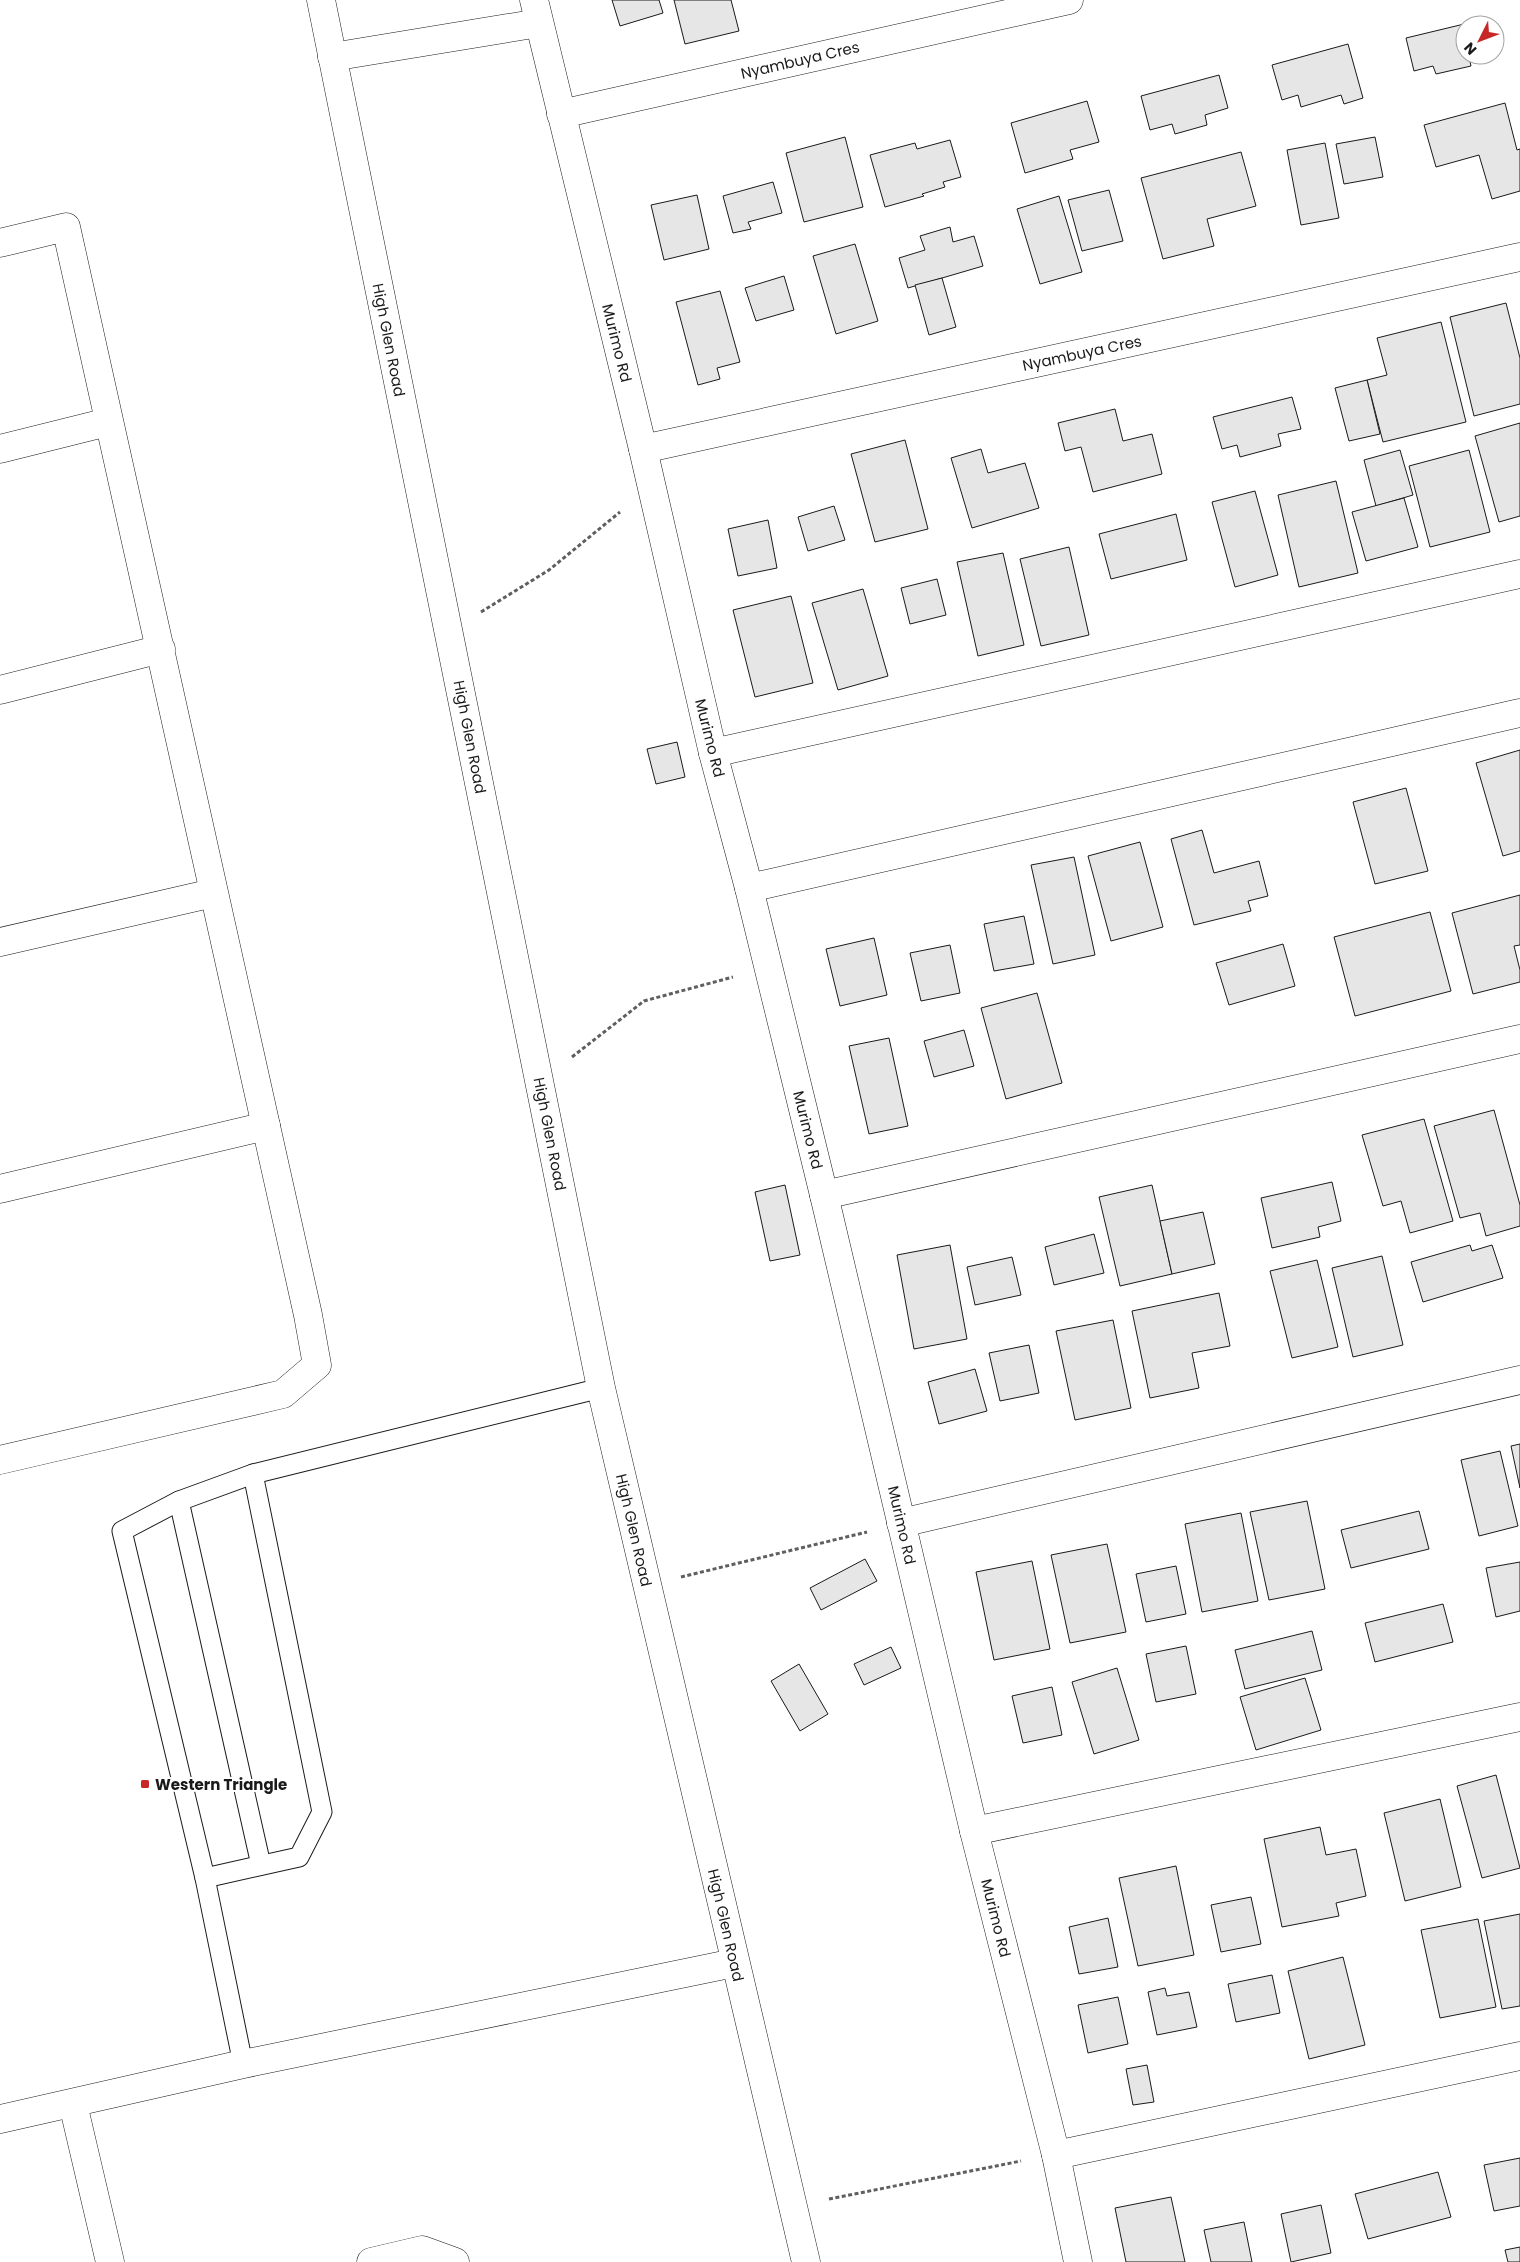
<svg xmlns="http://www.w3.org/2000/svg" width="1520" height="2262" viewBox="0 0 1520 2262" font-family="Poppins,sans-serif">
  <rect width="100%" height="100%" fill="#fff"/>
  <g fill="#e6e6e6" stroke="#1a1a1a">
    <polygon points="612,0 659,0 663,13 620,26"/>
    <polygon points="674,0 731,0 739,31 685,44"/>
    <polygon points="1485,19 1486,25 1465,25 1465,55 1479,55 1469,57 1471,66 1436,74 1433,66 1414,71 1406,38"/>
    <polygon points="1348,44 1363,98 1344,104 1341,95 1301,107 1298,95 1282,100 1272,65"/>
    <polygon points="1219,75 1228,108 1205,115 1207,125 1175,134 1172,124 1150,130 1141,96"/>
    <polygon points="1087,101 1099,142 1070,150 1073,159 1025,173 1011,123"/>
    <polygon points="1505,103 1517,150 1520,149 1520,191 1492,199 1479,155 1436,167 1424,125"/>
    <polygon points="845,137 863,207 804,222 786,153"/>
    <polygon points="1375,137 1383,177 1344,184 1336,144"/>
    <polygon points="950,140 961,177 943,182 945,187 922,194 924,196 885,207 870,155 915,143 917,149"/>
    <polygon points="1325,143 1339,218 1301,225 1287,150"/>
    <polygon points="1241,152 1256,206 1207,219 1214,246 1163,259 1141,178"/>
    <polygon points="773,182 782,213 748,222 751,229 733,233 723,196"/>
    <polygon points="1109,190 1123,241 1082,251 1068,200"/>
    <polygon points="697,195 709,249 664,260 651,205"/>
    <polygon points="1059,196 1082,272 1040,284 1017,209"/>
    <polygon points="950,227 953,242 974,236 983,266 908,288 899,258 925,250 920,236"/>
    <polygon points="855,244 878,321 836,334 813,256"/>
    <polygon points="784,276 794,310 756,321 745,288"/>
    <polygon points="942,278 956,327 929,335 915,285"/>
    <polygon points="720,291 740,362 717,368 720,379 698,385 676,302"/>
    <polygon points="1506,303 1520,358 1520,404 1474,416 1450,317"/>
    <polygon points="1441,322 1466,422 1383,442 1367,380 1387,375 1377,338"/>
    <polygon points="1367,380 1380,434 1349,441 1335,388"/>
    <polygon points="1292,397 1301,429 1278,434 1281,446 1240,457 1237,445 1222,449 1213,417"/>
    <polygon points="1115,409 1123,441 1152,434 1162,474 1093,492 1081,447 1065,451 1058,423"/>
    <polygon points="1520,423 1520,516 1499,522 1475,436"/>
    <polygon points="905,440 928,529 875,542 851,454"/>
    <polygon points="981,449 988,473 1025,463 1039,508 972,528 951,458"/>
    <polygon points="1400,450 1413,495 1376,506 1364,460"/>
    <polygon points="1469,450 1490,532 1430,547 1409,466"/>
    <polygon points="1336,481 1358,573 1299,587 1278,495"/>
    <polygon points="1255,491 1278,575 1235,587 1212,502"/>
    <polygon points="1404,498 1418,547 1366,561 1352,512"/>
    <polygon points="834,506 845,540 808,551 798,517"/>
    <polygon points="1176,514 1187,560 1111,579 1099,534"/>
    <polygon points="768,520 777,568 738,576 728,529"/>
    <polygon points="1069,547 1089,635 1041,646 1020,559"/>
    <polygon points="1003,553 1024,645 978,656 957,562"/>
    <polygon points="937,579 946,615 910,624 901,588"/>
    <polygon points="863,589 888,676 838,690 812,603"/>
    <polygon points="791,596 813,683 755,697 733,610"/>
    <polygon points="677,742 685,777 656,784 647,749"/>
    <polygon points="1520,750 1520,851 1503,856 1476,763"/>
    <polygon points="1406,788 1428,871 1375,884 1353,802"/>
    <polygon points="1202,830 1214,873 1259,861 1268,896 1248,901 1251,911 1194,925 1171,839"/>
    <polygon points="1140,842 1163,927 1111,941 1088,856"/>
    <polygon points="1074,857 1095,955 1053,964 1031,865"/>
    <polygon points="1520,895 1520,945 1514,946 1520,970 1520,982 1473,994 1452,913"/>
    <polygon points="1430,912 1451,991 1355,1016 1334,937"/>
    <polygon points="1024,916 1034,964 994,971 984,924"/>
    <polygon points="874,938 887,995 840,1006 826,949"/>
    <polygon points="1283,944 1295,986 1229,1005 1216,963"/>
    <polygon points="950,945 960,993 921,1001 910,953"/>
    <polygon points="1037,993 1062,1083 1006,1099 981,1008"/>
    <polygon points="964,1030 974,1066 934,1077 924,1041"/>
    <polygon points="889,1038 908,1126 869,1134 849,1046"/>
    <polygon points="1494,1110 1520,1205 1520,1226 1486,1236 1480,1213 1460,1218 1434,1126"/>
    <polygon points="1424,1119 1453,1221 1410,1233 1401,1201 1383,1206 1362,1135"/>
    <polygon points="1332,1182 1341,1221 1318,1227 1320,1237 1272,1248 1261,1198"/>
    <polygon points="785,1185 800,1255 770,1261 755,1192"/>
    <polygon points="1152,1185 1172,1274 1120,1286 1099,1197"/>
    <polygon points="1203,1212 1215,1264 1172,1274 1160,1221"/>
    <polygon points="1094,1234 1104,1273 1054,1285 1045,1247"/>
    <polygon points="950,1245 967,1339 914,1349 897,1255"/>
    <polygon points="1470,1245 1472,1251 1492,1245 1503,1278 1423,1302 1411,1262"/>
    <polygon points="1382,1256 1403,1345 1353,1357 1332,1268"/>
    <polygon points="1012,1257 1021,1295 975,1305 967,1267"/>
    <polygon points="1317,1260 1338,1347 1292,1358 1270,1271"/>
    <polygon points="1219,1293 1230,1346 1192,1353 1199,1388 1150,1398 1132,1311"/>
    <polygon points="1113,1320 1131,1408 1075,1420 1056,1331"/>
    <polygon points="1029,1345 1039,1393 1000,1401 989,1353"/>
    <polygon points="975,1369 987,1411 939,1424 928,1382"/>
    <polygon points="1520,1444 1520,1488 1511,1446"/>
    <polygon points="1500,1451 1518,1526 1479,1536 1461,1460"/>
    <polygon points="1307,1501 1325,1589 1269,1600 1250,1512"/>
    <polygon points="1419,1511 1429,1549 1351,1568 1341,1530"/>
    <polygon points="1241,1513 1258,1601 1202,1612 1185,1524"/>
    <polygon points="1107,1544 1126,1632 1070,1643 1051,1555"/>
    <polygon points="865,1559 877,1581 821,1610 810,1588"/>
    <polygon points="1032,1561 1050,1649 994,1660 976,1572"/>
    <polygon points="1520,1562 1520,1611 1496,1617 1486,1568"/>
    <polygon points="1176,1566 1186,1614 1146,1622 1136,1574"/>
    <polygon points="1443,1604 1453,1642 1375,1662 1365,1623"/>
    <polygon points="1312,1631 1322,1670 1245,1689 1235,1650"/>
    <polygon points="1186,1646 1196,1694 1156,1702 1146,1654"/>
    <polygon points="891,1647 901,1668 864,1685 854,1664"/>
    <polygon points="799,1664 828,1714 800,1731 771,1681"/>
    <polygon points="1117,1668 1139,1740 1094,1754 1072,1682"/>
    <polygon points="1305,1678 1321,1730 1256,1750 1240,1697"/>
    <polygon points="1052,1687 1062,1735 1023,1743 1012,1696"/>
    <polygon points="1496,1775 1520,1868 1482,1878 1457,1786"/>
    <polygon points="1440,1799 1461,1887 1405,1901 1384,1813"/>
    <polygon points="1320,1827 1326,1855 1356,1849 1366,1896 1336,1903 1339,1916 1282,1927 1264,1839"/>
    <polygon points="1176,1866 1194,1955 1138,1966 1119,1878"/>
    <polygon points="1251,1897 1261,1944 1221,1952 1211,1905"/>
    <polygon points="1520,1914 1520,2006 1502,2009 1484,1921"/>
    <polygon points="1108,1918 1118,1967 1079,1974 1069,1927"/>
    <polygon points="1478,1919 1496,2007 1440,2018 1421,1930"/>
    <polygon points="1343,1957 1365,2045 1309,2059 1288,1971"/>
    <polygon points="1272,1975 1280,2013 1236,2022 1228,1984"/>
    <polygon points="1165,1988 1167,1996 1189,1992 1197,2027 1157,2035 1148,1992"/>
    <polygon points="1118,1997 1128,2044 1088,2053 1078,2005"/>
    <polygon points="1147,2065 1154,2102 1133,2105 1126,2069"/>
    <polygon points="1520,2158 1520,2206 1494,2211 1484,2165"/>
    <polygon points="1438,2172 1451,2217 1368,2239 1355,2194"/>
    <polygon points="1171,2197 1185,2262 1126,2262 1115,2208"/>
    <polygon points="1321,2205 1331,2253 1291,2262 1281,2214"/>
    <polygon points="1244,2222 1252,2262 1211,2262 1204,2230"/>
    <polygon points="1520,2247 1520,2262 1508,2262 1505,2250"/>
  </g>
  <g fill="none" stroke-linecap="round" stroke-linejoin="round">
    <defs>
      <g id="service">
        <polyline points="179,1501 261,1865"/>
        <polyline points="205,1878 299,1857 322,1812 253,1474"/>
        <polyline points="243,2064 205,1878 122,1531 179,1501 253,1474 601,1388"/>
      </g>
      <g id="minor">
        <polyline points="534,0 643,449 713,753 749,888 824,1195 974,1831 1056,2155 1078,2262"/>
        <polyline points="332,57 539,23"/>
        <polyline points="561,114 1069,0"/>
        <polyline points="0,243 66,227 308,1315 317,1365 283,1394 0,1460"/>
        <polyline points="0,449 108,422"/>
        <polyline points="643,449 1520,257"/>
        <polyline points="0,690 161,649"/>
        <polyline points="713,753 1520,574"/>
        <polyline points="749,888 1520,713"/>
        <polyline points="0,942 213,893"/>
        <polyline points="0,1189 266,1126"/>
        <polyline points="824,1195 1520,1039"/>
        <polyline points="901,1523 1520,1380"/>
        <polyline points="974,1831 1520,1717"/>
        <polyline points="73,2104 110,2262"/>
        <polyline points="0,2119 243,2064 734,1963"/>
        <polyline points="1056,2155 1520,2056"/>
        <polyline points="371,2262 422,2250 455,2262"/>
      </g>
      <polyline id="primary" points="321,0 601,1388 806,2262"/>
    </defs>
    <use href="#service" stroke="#1a1a1a" stroke-width="21"/>
    <use href="#minor" stroke="#1a1a1a" stroke-width="29"/>
    <use href="#primary" stroke="#1a1a1a" stroke-width="29"/>
    <g stroke="#5f5f5f" stroke-width="3" stroke-dasharray="4 2.5" stroke-linecap="butt">
      <polyline points="481,612 549,570 620,512"/>
      <polyline points="572,1057 644,1001 733,977"/>
      <polyline points="681,1577 867,1532"/>
      <polyline points="829,2199 1021,2161"/>
    </g>
    <use href="#service" stroke="#fff" stroke-width="19"/>
    <use href="#minor" stroke="#fff" stroke-width="28"/>
    <use href="#primary" stroke="#fff" stroke-width="28"/>
  </g>
  <rect fill="#c62828" stroke="#fff" stroke-width="2" x="140" y="1779" width="10" height="10" rx="2.5"/>
  <g text-anchor="middle" dominant-baseline="central" stroke-width="4" stroke-linejoin="round" paint-order="stroke">
    <g font-size="15" fill="#1a1a1a" stroke="#fff">
      <text transform="translate(800 60) rotate(-13)">Nyambuya Cres</text>
      <text transform="translate(389 340) rotate(79)">High Glen Road</text>
      <text transform="translate(617 343) rotate(76)">Murimo Rd</text>
      <text transform="translate(1082 353) rotate(-12)">Nyambuya Cres</text>
      <text transform="translate(470 737) rotate(79)">High Glen Road</text>
      <text transform="translate(710 738) rotate(76)">Murimo Rd</text>
      <text transform="translate(808 1130) rotate(76)">Murimo Rd</text>
      <text transform="translate(550 1134) rotate(79)">High Glen Road</text>
      <text transform="translate(902 1525) rotate(77)">Murimo Rd</text>
      <text transform="translate(634 1530) rotate(77)">High Glen Road</text>
      <text transform="translate(996 1918) rotate(76)">Murimo Rd</text>
      <text transform="translate(726 1925) rotate(77)">High Glen Road</text>
    </g>
    <g font-size="15" font-weight="bold" fill="#1a1a1a" stroke="#fff" text-anchor="start">
      <text x="155" y="1784">Western Triangle</text>
    </g>
  </g>
  <g transform="translate(1480 40) rotate(228)"><circle r="24" fill="#ffffff" stroke="#a3a3a3"/>
  <path d="M0-4L9 19L0 12L-9 19Z" fill="#c62828"/>
  <text y="-8" font-size="14" font-weight="bold" text-anchor="middle" fill="#1a1a1a">N</text>
  </g>
</svg>
